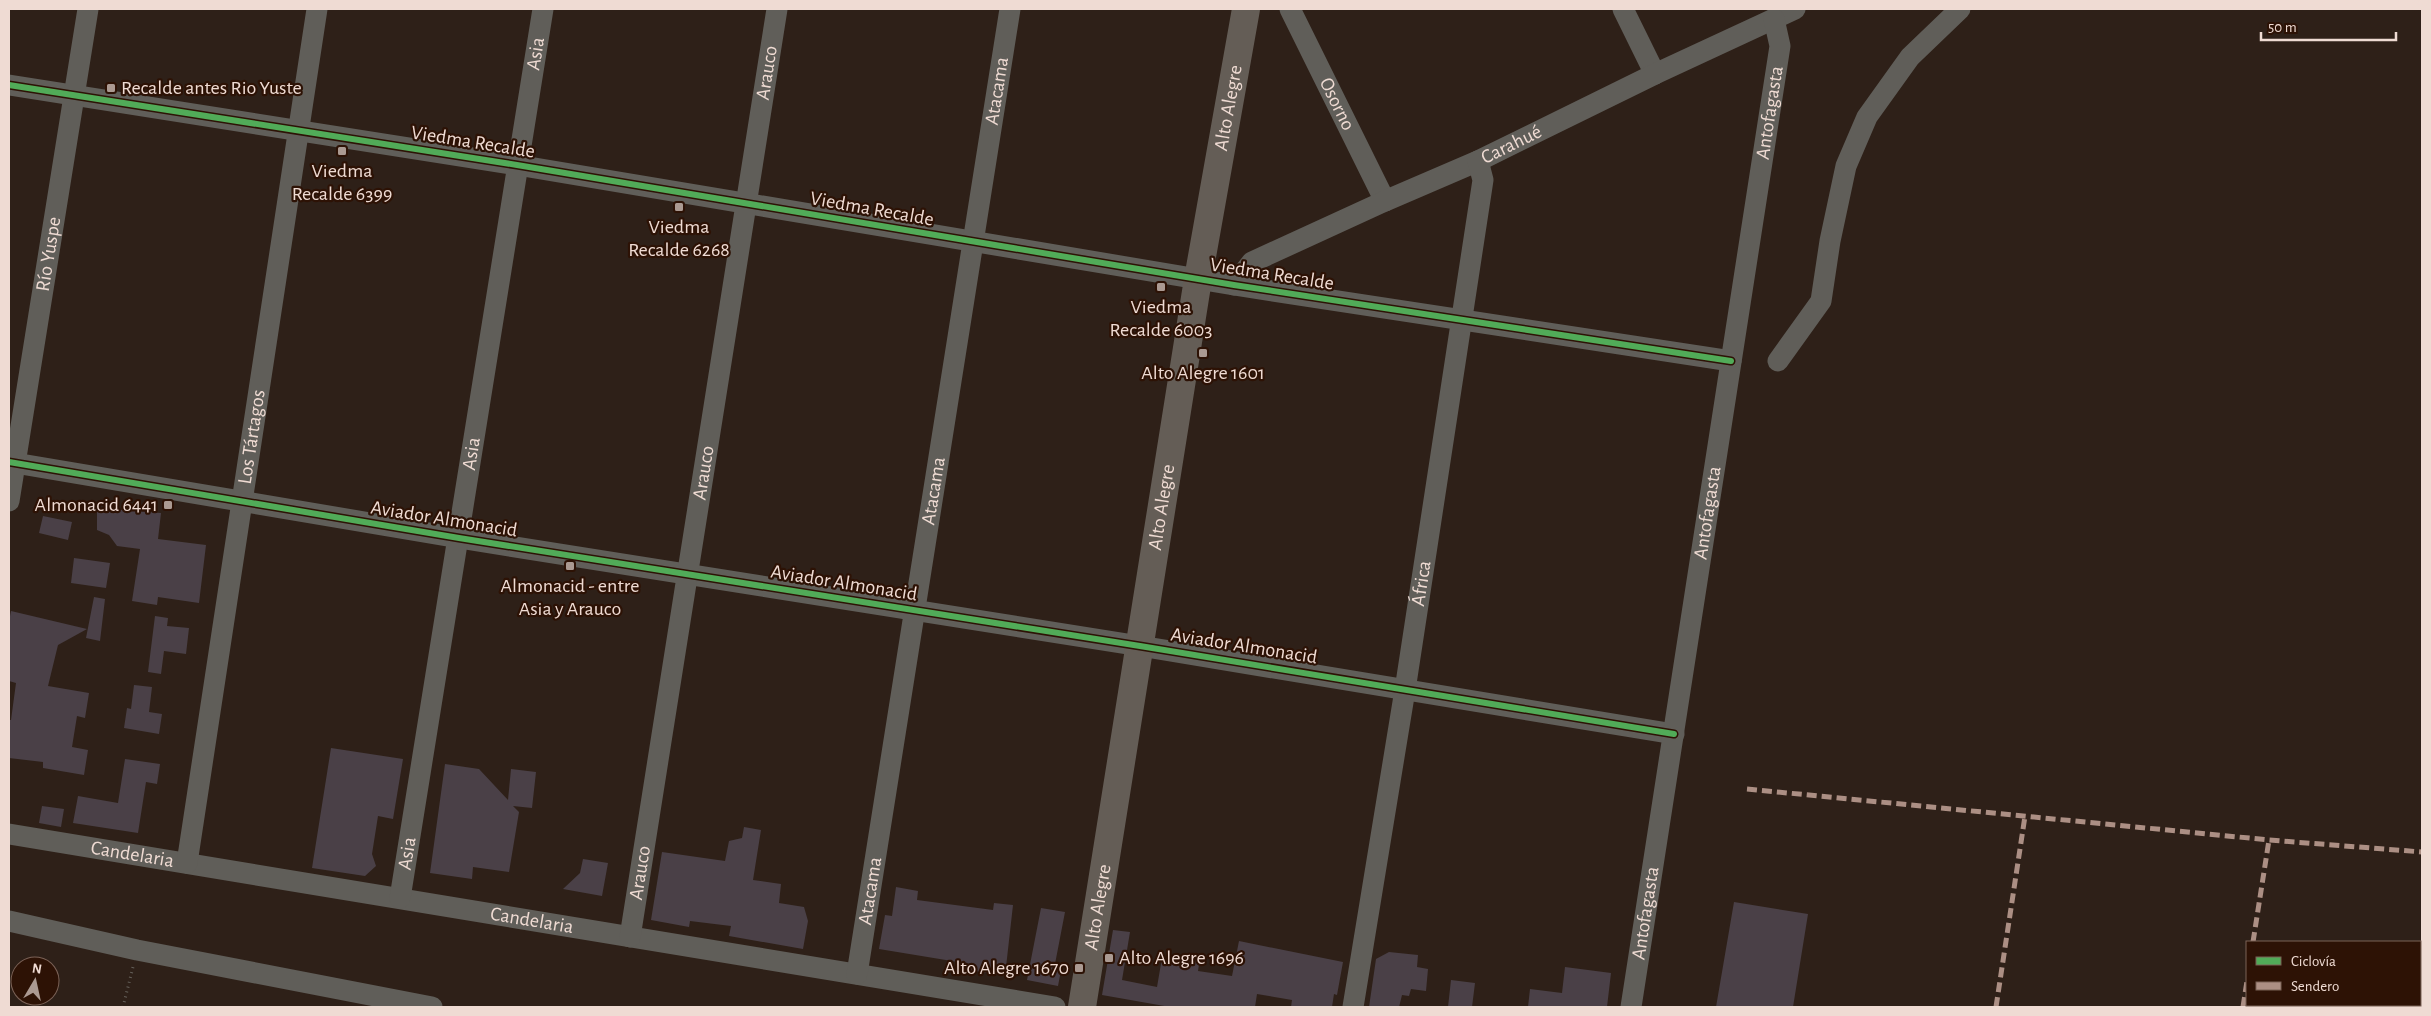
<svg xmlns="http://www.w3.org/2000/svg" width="2431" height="1016" font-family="'Alegreya Sans',sans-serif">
<rect width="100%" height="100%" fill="#2e2018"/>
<path fill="#4a4047" d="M97 508 161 513 158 539 206 545 199 603 158 597 157 605 132 601 140 549 117 546 109 535 97 530Z
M43 516 72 522 68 540 39 533Z
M74 558 110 563 106 588 71 583Z
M94 597 105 599 100 641 86 638Z
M11 611 87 629 58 645 48 686 89 693 85 718 77 716 72 747 88 750 84 775 43 768V762L9 758V720H11L16 683 9 681V621Z
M155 616 168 618 167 626 189 628 186 654 164 651 161 674 148 672Z
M134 685 152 687 149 712 162 714 159 734 124 728 127 708 131 709Z
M331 748 403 759 393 819 378 816 372 854 376 866 365 876 312 868Z
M125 759 160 764 157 784 146 782 138 833 73 823 78 796 118 803Z
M445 764 479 769 508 800 511 769 536 772 532 808 513 806 519 812 509 872 473 867 472 879 430 873Z
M42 806 64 809 61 827 39 823Z
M744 827 761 830 753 880 781 884 779 903 804 907 808 921 803 949 729 936 731 926 690 921 689 927 651 920 662 852 725 861 729 841 742 838Z
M583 859 608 863 602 896 563 889 580 873Z
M896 887 918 891 917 900 993 910 994 903 1013 905 1005 976 963 969 964 963 879 949 885 915 892 916Z
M1734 902 1808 914 1793 1007H1716Z
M1041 908 1065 912 1055 964 1062 965 1058 986 1027 980Z
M1113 930 1130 932 1122 980 1157 987 1162 958 1184 961 1185 955 1200 958 1198 971 1232 976 1239 941 1343 962 1337 995 1334 994 1332 1007H1291L1292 1000 1257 994 1255 1007H1170L1102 995Z
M1389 952 1418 955 1417 967 1428 969 1426 991 1411 989 1409 996 1402 995 1399 1007H1369L1376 959Z
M1565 967 1611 973 1607 1007H1528L1530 989 1562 993Z
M1451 980 1475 983 1472 1007H1448Z"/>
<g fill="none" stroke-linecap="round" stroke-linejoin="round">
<path stroke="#65605a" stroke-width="3" stroke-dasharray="1 4" stroke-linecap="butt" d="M123 1007 133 967"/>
<g stroke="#605e59" stroke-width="21">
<path id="s1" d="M1290 9 1385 201"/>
<path d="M1623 9 1655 74"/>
<path d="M9 85 517 165 1234 285 1731 361"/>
<path id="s2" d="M1234 285 1252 262 1385 201 1478 161 1655 74 1795 9"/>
<path d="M1778 361 1821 301 1830 241 1846 166 1867 117 1910 57 1960 9"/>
<path d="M9 462 459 538 1140 646 1674 734"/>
<path id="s3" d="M9 501 88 9"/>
<path id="s4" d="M9 834 1055 1007"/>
<path id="s5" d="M187 863 317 9"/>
<path id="s6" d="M400 898 543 9"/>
<path d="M9 921 137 950 432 1007"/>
<path id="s7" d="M630 937 777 9"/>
<path id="s8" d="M857 974 1010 9"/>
<path id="s9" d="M1353 1007 1405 690 1483 180 1478 161"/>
<path id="s10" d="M1631 1007 1780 46 1774 19"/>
</g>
<path stroke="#645d56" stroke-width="28" id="s11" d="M1082 1007 1198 279 1246 9"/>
<path stroke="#ac8f84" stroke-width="5" stroke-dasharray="10 5" stroke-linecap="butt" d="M1747 789 2269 840 2422 852
M2253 942 2269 840
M1996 1007 2025 816
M2243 1007 2247 981"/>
<defs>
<path id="cycleway" d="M9 85 517 165 1234 285 1731 361
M9 462 459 538 1140 646 1674 734"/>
</defs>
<use href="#cycleway" stroke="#2d1205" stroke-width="9"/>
<use href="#cycleway" stroke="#51ab58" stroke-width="6"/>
</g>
<g fill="#ab9a92" stroke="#2d1205" stroke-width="2">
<rect x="106" y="83" width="10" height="10" rx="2.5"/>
<rect x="337" y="146" width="10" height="10" rx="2.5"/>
<rect x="674" y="202" width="10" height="10" rx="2.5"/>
<rect x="1156" y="282" width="10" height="10" rx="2.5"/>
<rect x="1198" y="348" width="10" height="10" rx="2.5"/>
<rect x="163" y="500" width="10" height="10" rx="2.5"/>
<rect x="565" y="561" width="10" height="10" rx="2.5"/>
<rect x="1104" y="953" width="10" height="10" rx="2.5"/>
<rect x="1074" y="963" width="10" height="10" rx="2.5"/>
</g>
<g text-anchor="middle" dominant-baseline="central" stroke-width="4.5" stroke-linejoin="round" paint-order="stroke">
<g font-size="20" fill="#efdbd3" stroke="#2d1205">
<text stroke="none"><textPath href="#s6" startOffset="855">Asia</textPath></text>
<text stroke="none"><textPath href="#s7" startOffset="875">Arauco</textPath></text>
<text stroke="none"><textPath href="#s8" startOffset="894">Atacama</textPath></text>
<text stroke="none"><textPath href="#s1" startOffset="106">Osorno</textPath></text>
<text stroke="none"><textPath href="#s11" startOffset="911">Alto Alegre</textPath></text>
<text stroke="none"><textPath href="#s10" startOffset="905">Antofagasta</textPath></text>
<text transform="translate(473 142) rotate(9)">Viedma Recalde</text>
<text stroke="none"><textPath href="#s2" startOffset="314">Carahué</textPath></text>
<text transform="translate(872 209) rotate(10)">Viedma Recalde</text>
<text stroke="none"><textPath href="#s3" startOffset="250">Río Yuspe</textPath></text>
<text transform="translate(1272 274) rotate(9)">Viedma Recalde</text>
<text stroke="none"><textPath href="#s5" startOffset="431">Los Tártagos</textPath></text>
<text stroke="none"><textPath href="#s6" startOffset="450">Asia</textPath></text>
<text stroke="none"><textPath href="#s7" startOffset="470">Arauco</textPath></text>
<text stroke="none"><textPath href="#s8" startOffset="489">Atacama</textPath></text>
<text stroke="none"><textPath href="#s11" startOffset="506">Alto Alegre</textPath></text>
<text stroke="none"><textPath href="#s10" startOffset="500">Antofagasta</textPath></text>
<text transform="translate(444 519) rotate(9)">Aviador Almonacid</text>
<text transform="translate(844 583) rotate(9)">Aviador Almonacid</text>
<text stroke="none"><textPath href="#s9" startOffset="429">África</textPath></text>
<text transform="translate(1244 646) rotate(9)">Aviador Almonacid</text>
<text stroke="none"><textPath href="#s4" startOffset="125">Candelaria</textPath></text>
<text stroke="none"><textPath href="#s6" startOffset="45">Asia</textPath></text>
<text stroke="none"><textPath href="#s7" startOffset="65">Arauco</textPath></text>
<text stroke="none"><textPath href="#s8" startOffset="84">Atacama</textPath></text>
<text stroke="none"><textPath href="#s11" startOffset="101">Alto Alegre</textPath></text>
<text stroke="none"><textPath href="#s10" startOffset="95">Antofagasta</textPath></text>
<text stroke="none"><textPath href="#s4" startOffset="530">Candelaria</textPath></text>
</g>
<g font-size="20" fill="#efdbd3" stroke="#2d1205">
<text x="121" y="88" text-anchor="start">Recalde antes Rio Yuste</text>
<text x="342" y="171">Viedma<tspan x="342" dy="23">Recalde 6399</tspan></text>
<text x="679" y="227">Viedma<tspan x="679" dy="23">Recalde 6268</tspan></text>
<text x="1161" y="307">Viedma<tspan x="1161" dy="23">Recalde 6003</tspan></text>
<text x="1203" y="373">Alto Alegre 1601</text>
<text x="158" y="505" text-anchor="end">Almonacid 6441</text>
<text x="570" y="586">Almonacid - entre<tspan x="570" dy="23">Asia y Arauco</tspan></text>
<text x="1119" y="958" text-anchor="start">Alto Alegre 1696</text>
<text x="1069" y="968" text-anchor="end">Alto Alegre 1670</text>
</g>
</g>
<rect width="2431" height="1016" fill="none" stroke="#efdbd3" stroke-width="20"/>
<rect x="2246" y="941" width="175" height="65" fill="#2d1205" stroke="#7b6257"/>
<rect x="2256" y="957" width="25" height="8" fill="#51ab58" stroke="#7b6257"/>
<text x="2291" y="966" font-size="15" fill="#efdbd3">Ciclovía</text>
<rect x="2256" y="982" width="25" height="8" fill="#ac8f84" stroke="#7b6257"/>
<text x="2291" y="991" font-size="15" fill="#efdbd3">Sendero</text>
<g transform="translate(35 981) rotate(9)"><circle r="24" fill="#2d1205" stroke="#7b6257"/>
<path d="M0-4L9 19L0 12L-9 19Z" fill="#ab9a92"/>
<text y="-8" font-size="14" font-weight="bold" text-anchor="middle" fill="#efdbd3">N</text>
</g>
<path d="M2261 32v8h135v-8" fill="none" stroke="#efdbd3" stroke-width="2.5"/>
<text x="2268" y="32" font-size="15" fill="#efdbd3" stroke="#2d1205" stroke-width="4" paint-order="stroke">50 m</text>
</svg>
